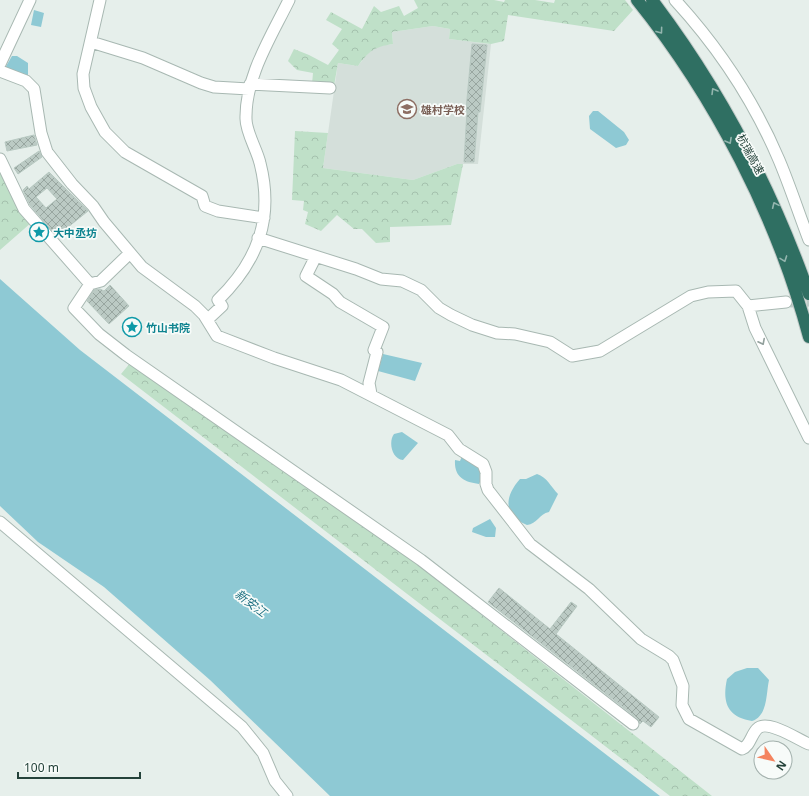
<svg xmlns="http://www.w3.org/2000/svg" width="809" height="796" font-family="'Noto Sans','Noto Sans SC',sans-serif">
<defs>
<pattern id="forest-crowns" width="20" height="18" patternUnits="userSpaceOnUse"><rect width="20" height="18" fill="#bfe0c8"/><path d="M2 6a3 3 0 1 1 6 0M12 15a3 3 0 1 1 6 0" fill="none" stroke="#a4c1ad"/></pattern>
<pattern id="building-cross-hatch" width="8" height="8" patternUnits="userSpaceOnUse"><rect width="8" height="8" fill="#bbcac4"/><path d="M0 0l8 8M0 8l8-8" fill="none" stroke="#98a6a0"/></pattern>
</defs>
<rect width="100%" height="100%" fill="#e6efeb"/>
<path fill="#d4dfda" d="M433 26 450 29 449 39 491 44 478 164H457L413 180 323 168 338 63 358 66 368 53 378 46 393 44 392 32Z"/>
<path fill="url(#forest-crowns)" d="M414 0H494L504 2 505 0H535L554 3 555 0H625L633 10 614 31 508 15 504 41 491 44 449 39 450 29 433 26 392 32 393 44C374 47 369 51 358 66L338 63 334 86 312 84 313 73 297 70 288 61 294 49 309 55 328 65 339 50 332 44 342 29 326 20 331 12 362 29 374 6 381 12 399 6 404 16 418 8Z
M295 131 328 133 323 168 413 180 457 164H463L451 225 390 227V242L376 243 362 229H354L337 215 321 231 305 224 308 212 303 210 304 201 292 200Z
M0 169 32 222 0 250Z
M131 362 380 535 712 796H670L121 374Z"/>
<path fill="#8ec9d4" d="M34 10 44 13 41 27 31 25Z
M12 56H17L28 63V80L5 68Z
M593 111H598L624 132 629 140 626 145 616 148 590 129 589 116Z
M0 279 80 350 660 796H330L210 680 104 587 38 542 0 506Z
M383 354 422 363 415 381 378 371Z
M402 432 418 443 403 460C392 459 388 442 394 434Z
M462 456 480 466 483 476 479 484C464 482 454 477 455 460L460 461Z
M537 474C547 477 551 487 558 494L549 512C539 514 537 524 527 525 502 515 505 496 520 479H526Z
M490 519 496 528 495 537H486L472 532 473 528Z
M747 668H758L769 680C766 693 768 716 752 721 727 717 722 702 727 679L735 672Z"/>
<path fill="url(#building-cross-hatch)" stroke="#b8c9c2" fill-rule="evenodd" d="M472 44 487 45 480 112H478L474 162H464L467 111 466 110Z
M34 135 37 145 7 151 5 142Z
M39 151 42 157 18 174 14 168Z
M49 172 88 211 57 236 30 205 23 190 27 186 29 189ZM47 188 57 199 46 208 36 197Z
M110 285 129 306 109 324 87 301 94 290 100 289 104 291Z
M499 588 550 629 571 602 577 606 556 634 659 717 651 727 643 721 640 724 637 718 488 602Z"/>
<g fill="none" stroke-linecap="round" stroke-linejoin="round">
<path stroke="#bfccc8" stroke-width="11" stroke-dasharray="11 5.5" stroke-linecap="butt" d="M790 302 809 301"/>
<defs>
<path id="minor" d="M100 0 83 74 84 88 91 107 105 132 125 152 202 196 205 206 218 211 264 218
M675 0C719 48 754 101 779 160 790 186 799 214 809 240
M91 42 143 58 201 83 214 87 249 89
M0 64 30 0
M0 71 26 81 34 89 41 133 47 152 72 184 93 206 104 222 142 267 195 306 204 315 217 336 274 358 341 380 448 435 459 449 483 464 486 472V484L488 490 530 544 589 589 641 639 669 656 673 660 683 686 682 705 689 719 742 749C750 746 751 735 757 729 767 718 798 740 809 744
M250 84 330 88
M0 159 24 209 90 284
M258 238 356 269 381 279 402 281 421 290 439 308 451 315 472 325 497 333 515 334 550 342 572 356 600 351 691 296 708 292 736 291 748 306 755 328 809 438
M130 253 101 281 90 284 74 308 99 334 126 355 421 560 633 724
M315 258 306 276 333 294 340 302 383 327 374 350 377 352 369 383 371 394
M748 306 786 302
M207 320 222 306 218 300C258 261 274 218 260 163 257 150 246 132 246 119 245 77 271 37 289 0
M0 522 242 727 263 753 275 781 287 796"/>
<path id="highway" d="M637 0C715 97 777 217 809 337
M652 0C721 91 771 186 809 294"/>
</defs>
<use href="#minor" stroke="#a8b8b2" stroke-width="13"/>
<use href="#highway" stroke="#c2cac8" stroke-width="14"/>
<use href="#minor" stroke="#fff" stroke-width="11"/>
<use href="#highway" stroke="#2f6f62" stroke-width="12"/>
</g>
<defs><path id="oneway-chevron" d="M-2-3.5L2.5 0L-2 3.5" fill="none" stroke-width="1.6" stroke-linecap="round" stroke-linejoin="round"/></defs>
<g stroke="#93b5ae">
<use href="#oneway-chevron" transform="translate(660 31) rotate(54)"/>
<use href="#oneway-chevron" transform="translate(714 91) rotate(-121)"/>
<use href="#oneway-chevron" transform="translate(729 141) rotate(61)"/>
<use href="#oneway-chevron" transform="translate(775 205) rotate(-114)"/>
<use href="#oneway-chevron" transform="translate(784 259) rotate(70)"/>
</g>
<use stroke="#92a09c" href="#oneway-chevron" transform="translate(762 342) rotate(63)"/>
<defs>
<symbol id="school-ring" viewBox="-11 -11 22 22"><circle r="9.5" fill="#f7fbf9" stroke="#8d6e63" stroke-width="1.5"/><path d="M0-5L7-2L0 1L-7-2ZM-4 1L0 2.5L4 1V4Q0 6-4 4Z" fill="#8d6e63"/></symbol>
<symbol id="sight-ring" viewBox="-11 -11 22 22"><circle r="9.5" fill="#f7fbf9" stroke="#0f9aa8" stroke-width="1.5"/><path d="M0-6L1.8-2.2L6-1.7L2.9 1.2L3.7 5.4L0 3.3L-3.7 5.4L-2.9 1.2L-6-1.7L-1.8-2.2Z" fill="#0f9aa8"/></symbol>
</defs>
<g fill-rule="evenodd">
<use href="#school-ring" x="396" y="98" width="22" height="22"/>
<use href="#sight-ring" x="28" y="221" width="22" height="22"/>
<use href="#sight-ring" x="121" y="316" width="22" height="22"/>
</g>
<g text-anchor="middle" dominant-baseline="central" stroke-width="3.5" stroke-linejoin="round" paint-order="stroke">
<g font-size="11" font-weight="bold" fill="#785e54" stroke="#f7fbf9" text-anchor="start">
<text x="421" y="109">雄村学校</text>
</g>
<g font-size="11" fill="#24423a" stroke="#f7fbf9">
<text transform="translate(751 154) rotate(62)">杭瑞高速</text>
</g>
<g font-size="11" font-weight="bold" fill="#0d838f" stroke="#f7fbf9" text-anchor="start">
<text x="53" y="232">大中丞坊</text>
<text x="146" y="327">竹山书院</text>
</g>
<g font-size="12" font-style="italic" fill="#1c6f80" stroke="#f7fbf9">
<text transform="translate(251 603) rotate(37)">新安江</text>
</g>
</g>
<g transform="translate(773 760) rotate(124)"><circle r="19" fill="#f7fbf9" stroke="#a3b1ad"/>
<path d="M0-3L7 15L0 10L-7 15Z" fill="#f4845f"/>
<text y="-6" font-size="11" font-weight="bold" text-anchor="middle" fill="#24423a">N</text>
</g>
<path d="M18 772v6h122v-6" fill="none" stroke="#24423a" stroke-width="2"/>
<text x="24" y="772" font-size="12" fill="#24423a" stroke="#f7fbf9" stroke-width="3" paint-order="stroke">100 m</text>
</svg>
